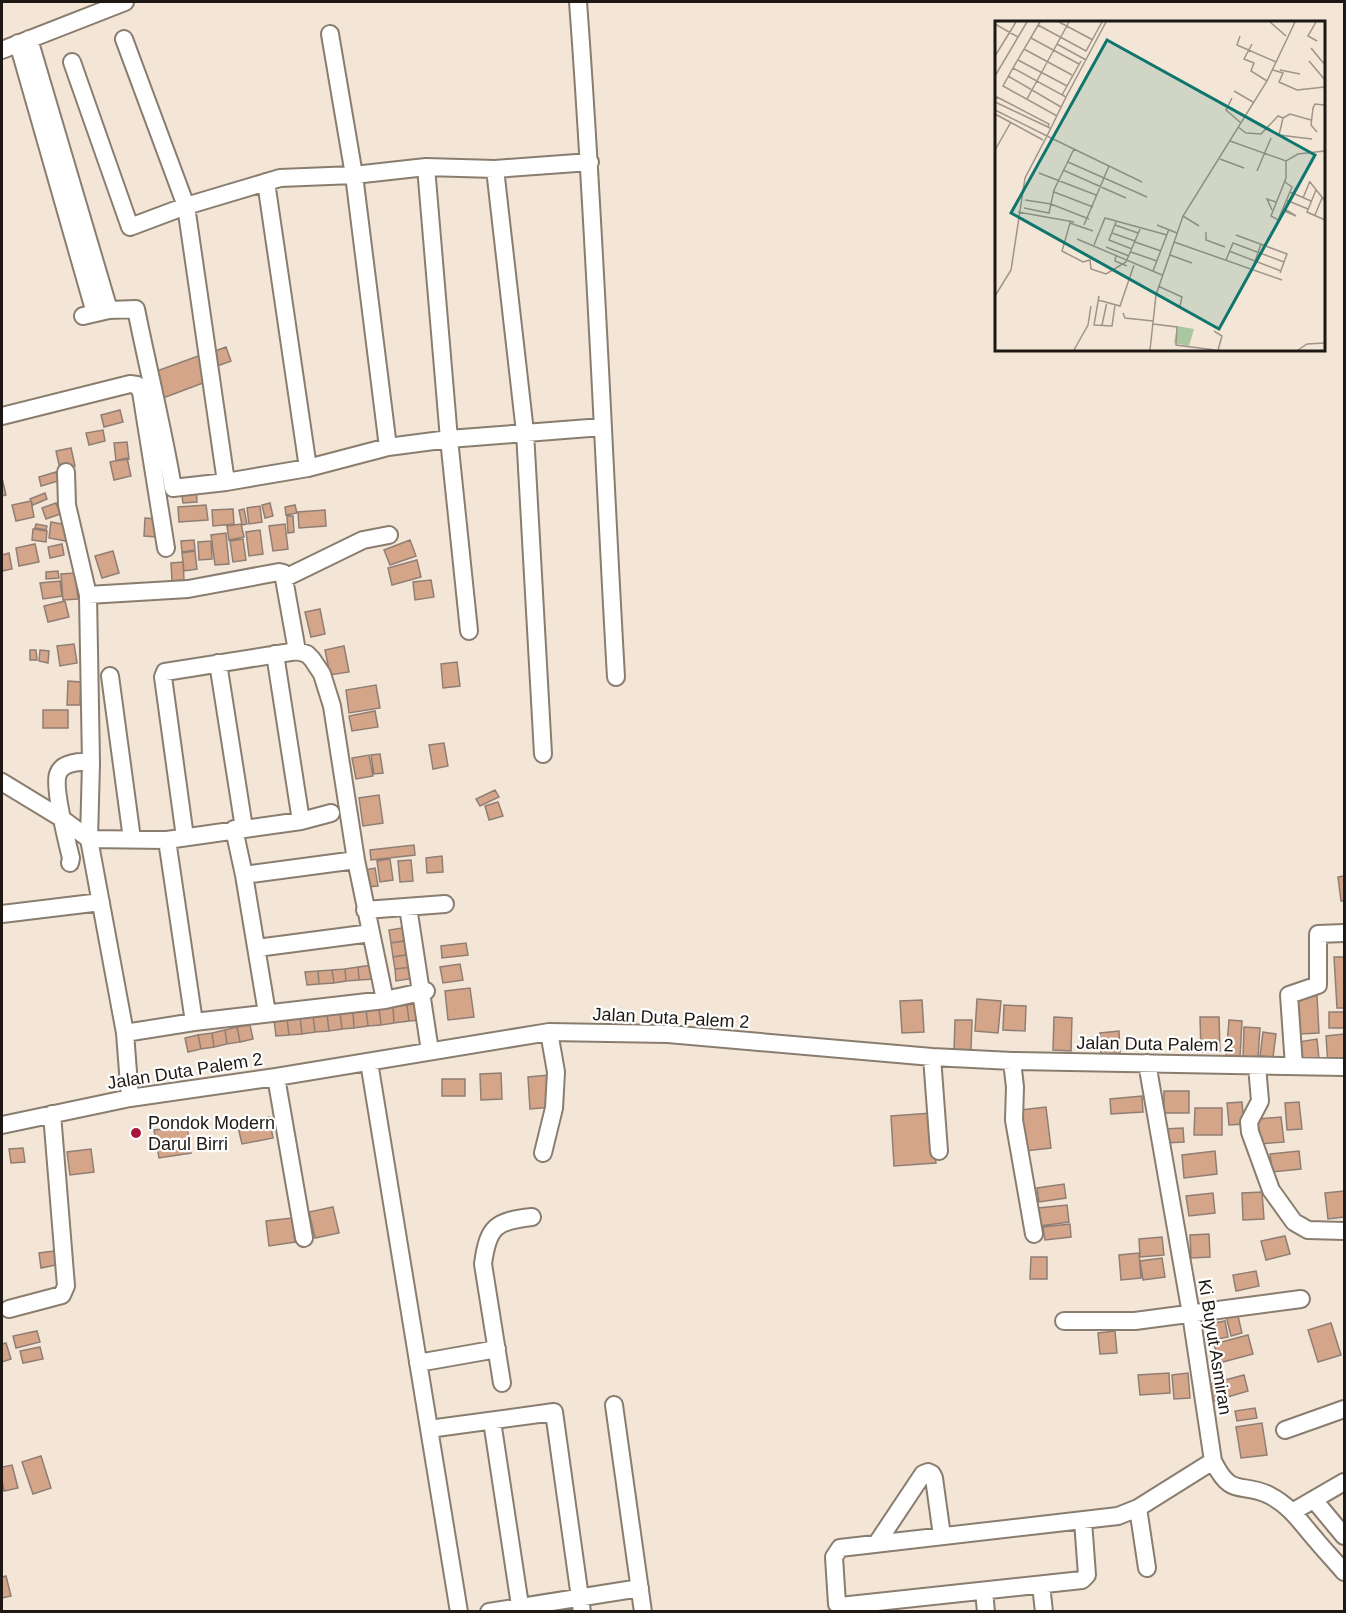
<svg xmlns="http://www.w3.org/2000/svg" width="1346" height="1613" font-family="Arial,sans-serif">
<rect width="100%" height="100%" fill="#f4e6d6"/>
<path fill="#d4a589" stroke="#907e75" stroke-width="1.5" d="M226 347 231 361 209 369 204 355Z
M201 355 211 380 155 401 146 375Z
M120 410 123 422 104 427 101 415Z
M103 430 105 441 89 445 86 433Z
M127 442 129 459 116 461 114 443Z
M71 448 75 466 60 469 56 451Z
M127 458 131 476 114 480 110 462Z
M56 472 58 481 41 486 39 477Z
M2 478 6 495 2 496Z
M196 487 197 502 183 503 181 488Z
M45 493 47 499 33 505 30 499Z
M31 501 34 517 16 521 12 505Z
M56 503 60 514 46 519 42 508Z
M270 503 273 516 265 518 262 505Z
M206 505 208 520 179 522 178 507Z
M295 505 297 513 286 515 285 507Z
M260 506 262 522 249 524 247 508Z
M233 509 234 524 213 526 212 510Z
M244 509 247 524 242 525 239 510Z
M325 510 326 526 299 528 298 512Z
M287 516H293L294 532 288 533Z
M145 518 157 519 156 537 144 536Z
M51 522 68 525 66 541 49 538Z
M36 524 47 526 46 530 35 528Z
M241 524 244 537 229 540 227 526Z
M285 524 288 549 273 551 269 526Z
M33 529 47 531 46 542 32 540Z
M260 530 263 554 249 556 246 532Z
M226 533 229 564 215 565 211 535Z
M243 539 246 560 233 562 230 541Z
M194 540 195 550 182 552 181 541Z
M410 540 416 556 390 565 384 550Z
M211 541 212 559 199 560 198 542Z
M35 544 39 562 19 566 16 548Z
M62 544 64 555 50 558 48 547Z
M113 551 119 573 102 578 95 556Z
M195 551 197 569 184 571 182 553Z
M9 553 12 569 2 571V555Z
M417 560 421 577 392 585 388 568Z
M183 562 184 580 172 581 171 563Z
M58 571 59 578 46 579V572Z
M75 573 78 599 63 600 61 574Z
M431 580 434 597 415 600 413 582Z
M60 581 62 596 43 599 40 583Z
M65 601 69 617 48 622 44 606Z
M320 609 325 634 311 637 305 612Z
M74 644 77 663 60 666 57 646Z
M344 646 349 672 330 675 325 650Z
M30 650H36L37 660H30Z
M40 650 49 651 48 663 39 661Z
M457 662 460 686 443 688 441 664Z
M68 681 81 682 80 705H67Z
M376 685 380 708 349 713 346 690Z
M43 710H68V728H43Z
M375 711 378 727 352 731 349 716Z
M444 743 448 766 433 769 429 745Z
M380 754 383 773 374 774 371 755Z
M369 755 373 776 356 779 352 758Z
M495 790 499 797 480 806 476 799Z
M379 795 383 823 363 826 359 798Z
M498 802 503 816 489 820 485 806Z
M414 845 415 855 371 860 370 850Z
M442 856 443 872 427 873 426 858Z
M390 859 393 880 380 882 377 861Z
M411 860 413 881 400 882 398 861Z
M375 868 378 886 366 887 364 870Z
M1344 876V901H1341L1338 877Z
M408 927 410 940 391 943 389 930Z
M410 940 411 954 393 957 391 943Z
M466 943 468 955 442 958 441 946Z
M411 954 413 967 395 969 393 957Z
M1334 957H1344V1008H1337Z
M460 964 463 980 443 983 440 967Z
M373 965 374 979 359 980 358 967Z
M358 967 359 980 346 981 345 969Z
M413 967 415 978 396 981 395 969Z
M345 969 346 981 334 983 332 970Z
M332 970 334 983 319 984 318 971Z
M318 971 319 984 307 985 305 972Z
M470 988 474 1017 448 1020 445 991Z
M1317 995 1319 1033 1299 1034 1298 996Z
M977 999 1001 1001 998 1033 975 1031Z
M922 1000 924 1032 902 1033 900 1001Z
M420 1003 422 1020 409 1021 407 1005Z
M407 1005 409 1021 394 1023 393 1007Z
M1004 1005 1026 1006 1025 1031 1003 1030Z
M393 1007 394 1023 381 1025 379 1008Z
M379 1008 381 1025 368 1026 366 1010Z
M366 1010 368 1026 354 1028 353 1011Z
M353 1011 354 1028 342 1029 340 1013Z
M1329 1012H1344V1028H1329Z
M340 1013 342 1029 329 1031 327 1014Z
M327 1014 329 1031 315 1032 313 1016Z
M313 1016 315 1032 302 1034 300 1017Z
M300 1017 302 1034 289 1035 287 1019Z
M1054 1017 1072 1018 1071 1051 1053 1050Z
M1200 1017H1219L1220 1051 1201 1052Z
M287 1019 289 1035 276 1036 274 1020Z
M955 1020H972L971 1050H954Z
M1229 1020 1242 1021 1240 1058 1226 1057Z
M250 1025 253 1039 240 1042 237 1027Z
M237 1027 240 1042 227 1044 225 1030Z
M1244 1027 1260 1028 1258 1058 1243 1057Z
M225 1030 227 1044 214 1047 212 1033Z
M1119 1031 1120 1053 1101 1054 1100 1033Z
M1263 1032 1276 1034 1273 1057 1260 1056Z
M212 1033 214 1047 201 1049 198 1035Z
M1344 1034V1064L1328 1065 1326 1036Z
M198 1035 201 1049 188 1052 185 1038Z
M1317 1039 1319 1059 1301 1062 1298 1042Z
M501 1073 502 1099 481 1100 480 1074Z
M549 1075 552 1107 530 1109 528 1077Z
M442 1079H465V1096H442Z
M1164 1091H1189V1113H1164Z
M1142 1096 1143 1112 1111 1114 1110 1099Z
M1242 1102 1244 1124 1229 1125 1227 1103Z
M1299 1102 1302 1129 1287 1130 1285 1103Z
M1046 1107 1051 1148 1025 1151 1021 1110Z
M1195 1108H1222V1135H1194Z
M932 1113 936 1163 894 1166 891 1116Z
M269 1117 273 1138 242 1144 237 1123Z
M1281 1117 1284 1142 1259 1144 1257 1119Z
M187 1126 191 1153 159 1158 154 1130Z
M1183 1128 1184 1142 1165 1143 1164 1129Z
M23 1148 25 1162 11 1163 9 1149Z
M91 1149 94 1172 70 1175 67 1152Z
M1215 1151 1217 1174 1184 1178 1182 1155Z
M1299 1151 1301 1169 1272 1172 1270 1154Z
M1064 1184 1066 1198 1039 1202 1037 1188Z
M1344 1191V1217L1328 1219 1325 1193Z
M1262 1192 1264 1219 1243 1220 1242 1193Z
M1213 1193 1215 1213 1189 1216 1186 1196Z
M1067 1205 1069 1222 1040 1226 1038 1208Z
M333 1207 339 1233 315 1238 309 1212Z
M292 1218 295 1242 269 1246 266 1221Z
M1070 1224 1071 1237 1045 1240 1043 1227Z
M1209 1234 1210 1257 1191 1258 1190 1235Z
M1285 1236 1290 1254 1266 1260 1261 1241Z
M1162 1237 1164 1255 1140 1257 1139 1239Z
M54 1251 56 1265 41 1268 39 1253Z
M1139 1253 1141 1278 1121 1280 1119 1255Z
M1031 1257H1047V1279H1030Z
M1162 1258 1165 1277 1143 1280 1140 1261Z
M1256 1271 1259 1286 1236 1291 1233 1275Z
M1237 1312 1242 1333 1231 1336 1226 1316Z
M1225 1321 1228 1337 1212 1340 1209 1324Z
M1331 1323 1341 1355 1318 1362 1308 1330Z
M37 1331 40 1342 16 1348 13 1336Z
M1115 1331 1117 1353 1100 1354 1098 1333Z
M1248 1335 1253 1354 1219 1363 1214 1344Z
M6 1343 11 1359 2 1362V1344Z
M40 1347 43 1359 23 1363 20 1351Z
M1169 1373 1170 1393 1140 1395 1138 1375Z
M1188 1373 1190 1398 1174 1399 1172 1375Z
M1244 1375 1248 1391 1214 1401 1210 1384Z
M1255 1408 1257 1418 1237 1421 1235 1411Z
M1262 1423 1267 1455 1241 1458 1236 1427Z
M41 1456 51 1488 33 1494 22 1462Z
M12 1465 18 1488 4 1491 2 1481V1467Z
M6 1576 11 1596 2 1598V1577Z"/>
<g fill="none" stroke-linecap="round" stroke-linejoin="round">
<defs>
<path id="minor" d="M578 2C595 226 603 452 616 677
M330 34 354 175 388 447
M29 39 109 310
M124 39 186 206 226 482
M18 43 95 313
M2 50 125 2
M72 62 130 227 186 206 280 178 354 175 426 167 495 169 590 162
M426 167 449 439 469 631
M495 169 525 432 543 754
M266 182 308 468
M83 316 109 310 136 309C148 369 163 428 173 488L226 482 308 468 388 447 449 439 602 427
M2 416 130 384 137 385 141 392 166 548
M66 472 67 505 88 595 91 763 89 839 125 1033 130 1098
M285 578 363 540 389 535
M88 595 188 589 279 572 283 573 297 651 307 654 312 659 322 674 332 706 356 860 385 1000
M275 654 301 821
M218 663 244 828
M110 676 132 839
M2 782 61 818 89 839 167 840 301 821 331 813
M234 829 244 875 267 1013
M185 837 163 677 165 672 297 651
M167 840 194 1022
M70 863 71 858C67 842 53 787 58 774 62 762 81 761 91 763
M244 875 356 860
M408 907 430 1051
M365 910 445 904
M2 914 101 902
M257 948 371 933
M125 1033 194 1022 385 1000 426 991
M932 1057 939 1151
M1012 1061 1015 1087 1014 1120 1034 1234
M369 1062 459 1612
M1147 1063 1191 1314 1213 1461C1232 1499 1240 1481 1269 1495 1292 1507 1300 1522 1316 1540 1325 1551 1335 1561 1344 1572
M1257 1066 1260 1101 1249 1122 1250 1132 1271 1190 1294 1222 1308 1230 1344 1231
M1294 1066 1289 995 1318 985V934L1344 933
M276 1077 304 1238
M2 1125 130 1098 276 1077 549 1032 668 1034 932 1057 1012 1061 1344 1067
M543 1153 554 1108 556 1072 549 1032
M9 1309 62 1295 66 1286 52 1114
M1064 1321H1135L1301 1299
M418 1363 497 1349
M502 1383 483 1264C488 1226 496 1221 532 1217
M614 1405 643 1612
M492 1421 521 1612
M429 1429 554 1412 582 1612
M1285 1430 1344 1409
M1315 1501 1344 1536
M1138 1508 1147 1568
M1294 1511 1344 1482
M1083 1521 1087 1575 1082 1580 840 1606 837 1604 834 1557 840 1548 1118 1516 1138 1508 1213 1461
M877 1543 923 1474 928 1472 932 1474 934 1478 942 1536
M1041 1585 1044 1612
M984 1591 986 1612
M489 1612 640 1588"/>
</defs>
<use href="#minor" stroke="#897d6f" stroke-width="20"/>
<use href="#minor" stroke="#fff" stroke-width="16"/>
</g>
<circle fill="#aa133c" stroke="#fff" stroke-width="2" cx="136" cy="1133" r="6"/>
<g text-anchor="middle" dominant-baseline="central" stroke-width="4.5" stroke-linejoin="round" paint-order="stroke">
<g font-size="18" fill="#1d1813" stroke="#fff">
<text transform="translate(671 1018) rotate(3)">Jalan Duta Palem 2</text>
<text transform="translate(1155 1044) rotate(1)">Jalan Duta Palem 2</text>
<text transform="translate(185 1071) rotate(-9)">Jalan Duta Palem 2</text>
<text transform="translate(1215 1347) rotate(81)">Ki Buyut Asmiran</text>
</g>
<g font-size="18" fill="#1d1813" stroke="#fff" text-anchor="start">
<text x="148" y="1123">Pondok Modern<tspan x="148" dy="21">Darul Birri</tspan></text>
</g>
</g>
<g transform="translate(995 21)">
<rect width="330" height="330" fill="#f4e6d6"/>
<path d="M182 305 199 308 194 325 179 322Z" fill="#abc7a2"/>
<path fill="none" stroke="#9e9488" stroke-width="1.5" d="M64 1 98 19M275 1 291 15M321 1 313 15 322 20M0 3 23 16M43 4 91 30 107 1M245 15 242 24 281 41M36 17 84 43M62 23 91 39M257 23 249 38 259 42 256 50 272 60M316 27 330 44M29 28 77 54M0 35 21 1M23 39 72 65M314 40 330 59M18 47 45 1M278 49 288 52 284 61 302 69 330 66M285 49 305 53M0 55 32 1M13 55 66 86M239 70 258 81M67 74 86 40M71 76 111 1M237 77 231 89 246 102M32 78 74 1M0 79 2 76 54 103 53 106M0 81 55 107M0 89 52 115 71 76 18 47 8 65 62 95M0 93 48 119M288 97 295 93 316 99M243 106 251 112 266 113 283 95 288 97 284 114 317 118M322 111 316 104 318 87 320 83 330 84M235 120 291 140 303 133 330 130M0 129 16 101M225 138 249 147M73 141 152 176M68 149 131 177M262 150 276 117M44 152 101 174M290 161 297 166 283 199 276 195 291 157V140M315 161 330 180M321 169 312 191 330 199M59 171 98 186M295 171 316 180M308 177 315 160M30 179 56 183 94 198M291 179 313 188M29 187 54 192 59 169 79 128M277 189 272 178 281 181M287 189 301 195 288 187M23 191 79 201M320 194 327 177M188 195 204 205M121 201 114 219 137 228M89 204 114 145M120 204 143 212M162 204 182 212M98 210 75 202 67 230 88 241 95 239 96 248 111 253 131 241 145 208M211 211V219L230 226M117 212 140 220M241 214 292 233 285 252M82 218 167 254M140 221 166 230M179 221 287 259M99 224 110 197 172 214M111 226 134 235M234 230 286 250M136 231 162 240M175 234 197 242M121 235 120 240 132 245M231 239 238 222 289 241M257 249 266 223M158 250 174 208M163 265 187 276 185 285M0 275 16 249 30 157 52 115 147 161M104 275 99 304 117 305 120 284M103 279 125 285 139 244M128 292 130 297 158 300M158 303 182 306 181 324 220 329M107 304 112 281M219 310 227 315 223 329M79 329 93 304 96 285M155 329 161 274 188 195 272 60 300 1M303 329 312 323 330 322"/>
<path fill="#0f766e" fill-opacity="0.15" stroke="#0f766e" stroke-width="3" d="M112 19 320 134 224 308 16 192Z"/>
<rect width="330" height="330" fill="none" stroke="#1d1813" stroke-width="3"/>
</g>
<rect width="1346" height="1613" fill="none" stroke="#1d1813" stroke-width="6"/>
</svg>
